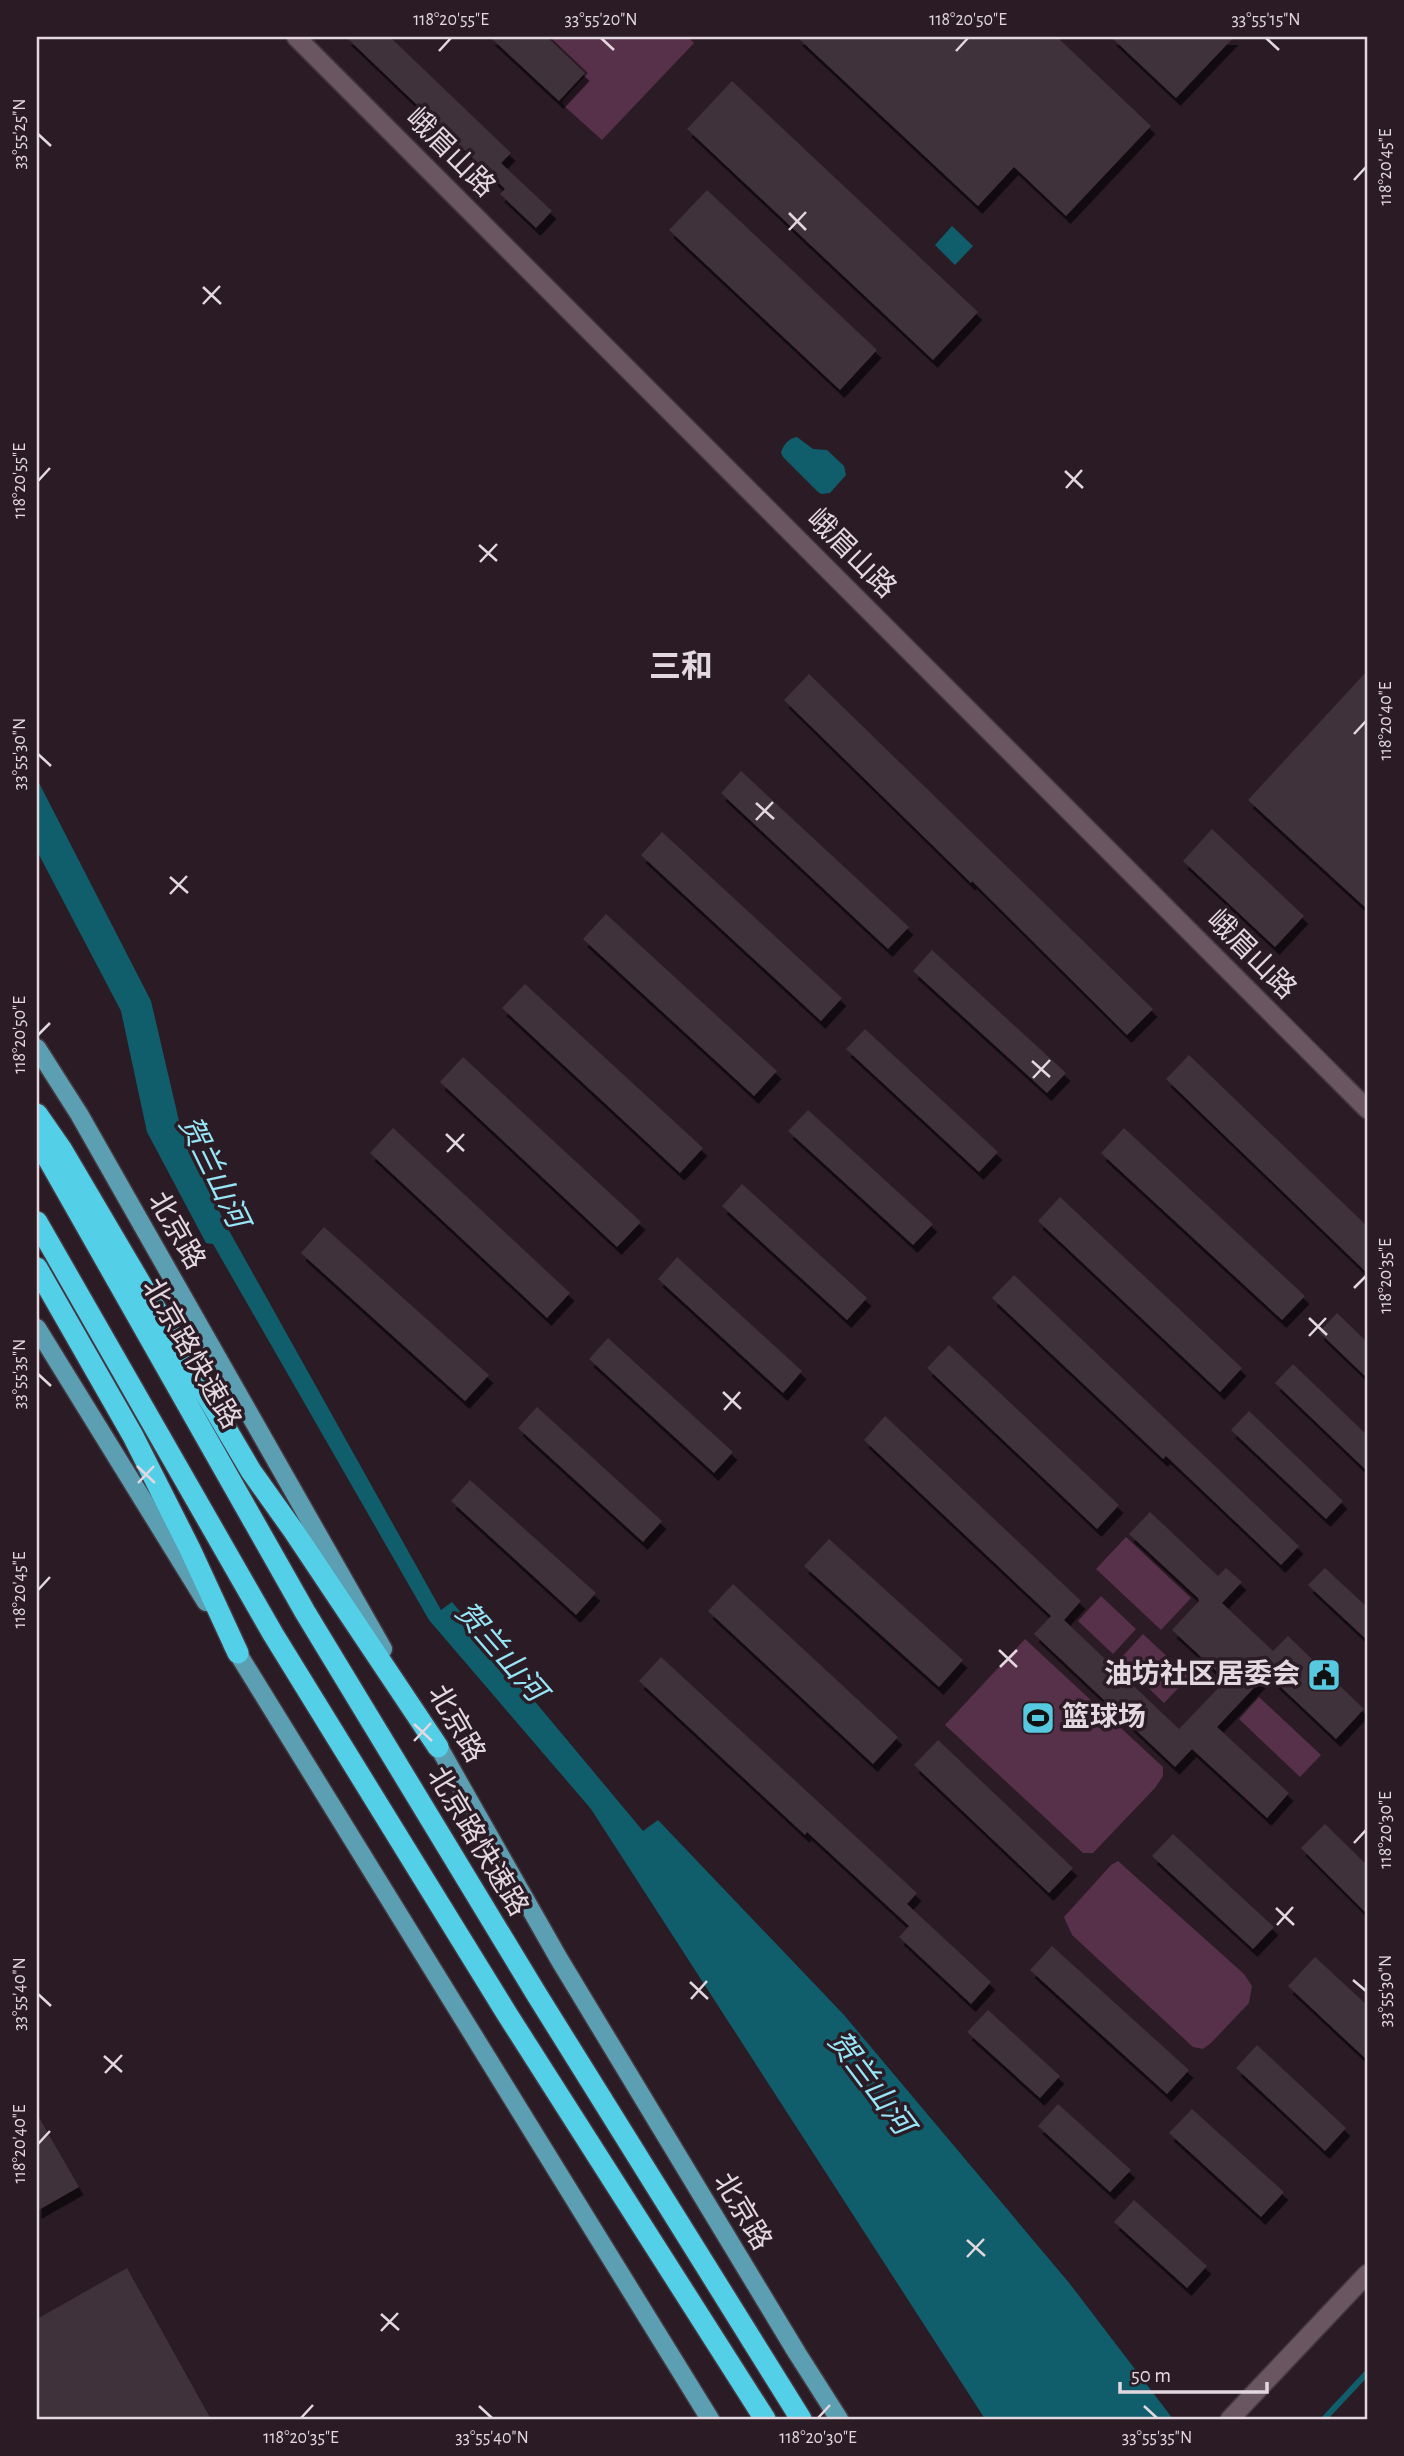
<svg xmlns="http://www.w3.org/2000/svg" width="1404" height="2456" font-family="'Alegreya Sans','Noto Sans SC',sans-serif">
<defs>
<filter id="shadow"><feDropShadow dx="4.5" dy="8" stdDeviation="0" flood-color="#0009"/></filter>
</defs>
<rect width="100%" height="100%" fill="#2b1b25"/>
<path fill="#563149" d="M550 37H688L694 43 602 140 563 105 562 101 588 73Z
M1126 1537 1191 1598 1161 1630 1096 1569Z
M1101 1596 1136 1629 1113 1654 1078 1621Z
M1143 1634 1189 1677 1164 1703 1119 1660Z
M1025 1639 1163 1767V1776L1155 1788 1093 1853H1083L945 1725Z
M1259 1697 1321 1755 1300 1777 1239 1719Z
M1118 1861 1244 1974 1252 1986 1249 2003 1211 2043 1203 2049 1193 2047 1072 1935 1064 1917 1111 1865Z"/>
<path fill="#105e6c" d="M952 226 973 246 955 265 935 245Z
M797 437 813 449 827 450 844 466 846 475 830 493 821 494 817 491 783 457 781 453C783 445 789 438 797 437Z
M37 779 151 1001 179 1121 195 1163 227 1227 441 1610 452 1602 643 1831 658 1820 844 2015 1070 2284 1173 2419H985L591 1809 429 1620 213 1244 206 1243 147 1132 121 1011 37 851Z"/>
<g fill="none" stroke-linecap="round" stroke-linejoin="round">
<path stroke="#105e6c" stroke-width="6" d="M1324 2419 1367 2373"/>
</g>
<path fill="#41303b" filter="url(#shadow)" d="M346 37H390L511 153 501 163 552 211 536 228 500 194 505 189Z
M490 37H547L585 73 559 101Z
M797 37H1057L1151 126 1066 216 1014 167 978 206Z
M1111 37H1234L1176 98Z
M732 81 978 312 933 360 687 129Z
M707 190 877 350 840 390 669 230Z
M1367 671V909L1248 800Z
M809 674 1153 1009 1127 1035 972 881 971 883 784 700Z
M741 771 909 927 888 949 721 793Z
M1212 829 1304 916 1275 947 1183 861Z
M662 832 842 998 821 1021 641 855Z
M606 914 777 1071 754 1096 583 939Z
M932 950 1066 1073 1047 1093 913 971Z
M525 984 703 1148 680 1173 502 1008Z
M865 1029 998 1152 979 1172 846 1049Z
M1189 1055 1367 1226V1273L1166 1079Z
M463 1057 641 1222 617 1247 440 1082Z
M808 1110 933 1224 913 1245 788 1131Z
M393 1128 570 1293 547 1318 370 1153Z
M1124 1128 1305 1296 1282 1320 1101 1153Z
M742 1184 867 1298 847 1320 722 1206Z
M1060 1197 1242 1368 1220 1392 1038 1221Z
M324 1227 489 1375 465 1401 301 1253Z
M677 1257 802 1371 783 1393 658 1279Z
M1014 1275 1299 1546 1281 1565 1166 1456 1163 1459 992 1298Z
M1337 1313 1367 1342V1378L1319 1332Z
M608 1338 733 1452 714 1473 589 1359Z
M949 1345 1119 1505 1097 1529 927 1368Z
M1293 1364 1367 1435V1471L1275 1383Z
M537 1407 662 1521 643 1542 518 1428Z
M1249 1411 1343 1501 1326 1519 1231 1430Z
M885 1416 1081 1601 1064 1620 1179 1729 1226 1680 1172 1630 1199 1601 1198 1598 1129 1534 1150 1512 1218 1576 1226 1568 1242 1582 1222 1603 1273 1651 1288 1636 1364 1709 1336 1739 1267 1674 1217 1727 1289 1793 1267 1818 1192 1749 1175 1767 1034 1634 1051 1616 864 1440Z
M470 1480 596 1593 576 1615 451 1501Z
M829 1539 963 1660 939 1687 804 1566Z
M1325 1568 1367 1607V1640L1308 1585Z
M733 1584 898 1737 873 1764 708 1611Z
M661 1657 917 1893 907 1904 991 1982 971 2004 899 1937 909 1926 807 1832 805 1835 639 1681Z
M938 1740 1073 1868 1049 1893 914 1765Z
M1325 1824 1367 1865V1914L1301 1848Z
M1173 1834 1274 1927 1253 1949 1152 1856Z
M1052 1946 1189 2070 1167 2094 1030 1970Z
M1315 1957 1367 2005V2060L1288 1986Z
M988 2010 1060 2076 1040 2098 967 2032Z
M1257 2045 1346 2128 1325 2151 1236 2068Z
M1058 2104 1131 2170 1110 2192 1038 2126Z
M1192 2109 1284 2192 1261 2217 1169 2133Z
M37 2114 79 2187 37 2211Z
M1134 2200 1207 2266 1187 2288 1114 2222Z
M127 2268 211 2419H37V2319Z"/>
<g fill="none" stroke-linecap="round" stroke-linejoin="round">
<defs>
<path id="secondary" d="M296 37 1367 1109
M1230 2419 1367 2274"/>
<path id="primary" d="M37 1048 79 1114 383 1649
M37 1328 206 1602
M232 1644 710 2419
M433 1737 559 1959 797 2353 839 2419"/>
<path id="highway" d="M37 1114 62 1150 251 1471 293 1530 438 1747
M37 1139 305 1612 537 1995 801 2419
M37 1222 273 1634 507 2014 765 2419
M37 1268 133 1436 190 1549 238 1653"/>
</defs>
<use href="#secondary" stroke="#443840" stroke-width="21"/>
<use href="#primary" stroke="#443840" stroke-width="21"/>
<use href="#highway" stroke="#443840" stroke-width="24"/>
<use href="#secondary" stroke="#695661" stroke-width="18"/>
<use href="#primary" stroke="#5c9fb2" stroke-width="18"/>
<use href="#highway" stroke="#53cfe8" stroke-width="21"/>
</g>
<path fill="none" stroke="#e3d8df" stroke-width="2.5" d="M601 38 614 50M1266 38 1279 50M439 51 451 38M956 51 968 38M38 134 51 146M1354 180 1366 167M789 213 806 230M789 230 806 212M203 287 221 304M203 304 220 286M1065 471 1083 488M38 481 50 468M1066 488 1082 470M479 545 497 561M480 562 497 544M1354 734 1366 721M38 754 51 766M756 803 774 819M756 820 773 802M170 877 188 893M170 894 187 876M38 1035 50 1023M1032 1061 1050 1077M1033 1078 1050 1060M446 1134 464 1151M447 1152 464 1134M1354 1288 1366 1276M1309 1318 1327 1335M1309 1336 1326 1318M38 1374 51 1386M723 1392 741 1409M724 1410 740 1392M137 1466 155 1483M138 1483 154 1466M38 1590 50 1577M999 1650 1017 1667M1000 1667 1017 1650M414 1724 432 1741M414 1741 431 1723M1354 1843 1366 1830M1276 1908 1294 1925M1277 1925 1293 1907M1353 1980 1366 1991M690 1982 708 1999M38 1994 51 2006M691 1999 707 1981M104 2056 122 2072M105 2073 122 2055M38 2144 50 2131M967 2240 985 2256M967 2257 984 2239M381 2314 399 2330M381 2331 398 2313M479 2406 492 2418M1144 2406 1157 2418M301 2418 313 2405M818 2418 830 2405"/>
<defs>
<symbol id="civic-square" viewBox="-11 -11 22 22"><rect x="-9" y="-9" width="18" height="18" rx="4" fill="#56c9e1" stroke="#2b1b25"/><path d="M-.6-6.5H3V-4.5H.6V-3L4-1V1h2V6H-6V1h2V-1L-.6-3ZM-1.2 2.5V6h2.4V2.5Z" fill="#111"/></symbol>
<symbol id="stadium-square" viewBox="-11 -11 22 22"><rect x="-9" y="-9" width="18" height="18" rx="4" fill="#56c9e1" stroke="#2b1b25"/><path d="M0-5a6.5 5 0 1 0 0 10a6.5 5 0 1 0 0-10ZM-3.5-1.8h7v3.6h-7Z" fill="#111"/></symbol>
</defs>
<g fill-rule="evenodd">
<use href="#civic-square" x="1305" y="1656" width="38" height="38"/>
<use href="#stadium-square" x="1019" y="1699" width="38" height="38"/>
</g>
<g text-anchor="middle" dominant-baseline="central" stroke-width="7" stroke-linejoin="round" paint-order="stroke">
<g font-size="28" fill="#e3d8df" stroke="#2b1b25">
<text transform="translate(450 153) rotate(45)">峨眉山路</text>
<text transform="translate(851 554) rotate(45)">峨眉山路</text>
<text transform="translate(1251 955) rotate(45)">峨眉山路</text>
<text transform="translate(176 1231) rotate(60)">北京路</text>
<text transform="translate(191 1354) rotate(60)">北京路快速路</text>
<text transform="translate(456 1724) rotate(60)">北京路</text>
<text transform="translate(477 1842) rotate(59)">北京路快速路</text>
<text transform="translate(742 2212) rotate(59)">北京路</text>
</g>
<g font-size="28" font-weight="bold" fill="#e3d8df" stroke="#2b1b25" text-anchor="end">
<text x="1300" y="1675">油坊社区居委会</text>
<text x="1062" y="1718" text-anchor="start">篮球场</text>
</g>
<g font-size="30" font-style="italic" fill="#96e6f8" stroke="#2b1b25">
<text transform="translate(213 1172) rotate(64)">贺兰山河</text>
<text transform="translate(500 1652) rotate(49)">贺兰山河</text>
<text transform="translate(870 2083) rotate(53)">贺兰山河</text>
</g>
<g font-size="32" font-weight="bold" fill="#e3d8df" stroke="#2b1b25">
<text x="681" y="667">三和</text>
</g>
</g>
<rect width="1404" height="2456" fill="none" stroke="#2b1b25" stroke-width="77"/>
<path d="M1120 2382v10h147v-10" fill="none" stroke="#e3d8df" stroke-width="3.5"/>
<text x="1131" y="2382" font-size="21" fill="#e3d8df" stroke="#2b1b25" stroke-width="5" paint-order="stroke">50 m</text>
<rect x="38" y="38" width="1328" height="2380" fill="none" stroke="#e3d8df" stroke-width="2.5"/>
<g font-size="18" text-anchor="middle" fill="#e3d8df">
<text x="451" y="25">118°20'55"E</text>
<text x="601" y="25">33°55'20"N</text>
<text x="968" y="25">118°20'50"E</text>
<text x="1266" y="25">33°55'15"N</text>
<text transform="translate(19 134) rotate(-90)" y="6">33°55'25"N</text>
<text transform="translate(1385 167) rotate(-90)" y="6">118°20'45"E</text>
<text transform="translate(19 481) rotate(-90)" y="6">118°20'55"E</text>
<text transform="translate(1385 721) rotate(-90)" y="6">118°20'40"E</text>
<text transform="translate(19 754) rotate(-90)" y="6">33°55'30"N</text>
<text transform="translate(19 1035) rotate(-90)" y="6">118°20'50"E</text>
<text transform="translate(1385 1276) rotate(-90)" y="6">118°20'35"E</text>
<text transform="translate(19 1374) rotate(-90)" y="6">33°55'35"N</text>
<text transform="translate(19 1590) rotate(-90)" y="6">118°20'45"E</text>
<text transform="translate(1385 1830) rotate(-90)" y="6">118°20'30"E</text>
<text transform="translate(1385 1991) rotate(-90)" y="6">33°55'30"N</text>
<text transform="translate(19 1994) rotate(-90)" y="6">33°55'40"N</text>
<text transform="translate(19 2144) rotate(-90)" y="6">118°20'40"E</text>
<text x="301" y="2443">118°20'35"E</text>
<text x="492" y="2443">33°55'40"N</text>
<text x="818" y="2443">118°20'30"E</text>
<text x="1157" y="2443">33°55'35"N</text>
</g>
</svg>
